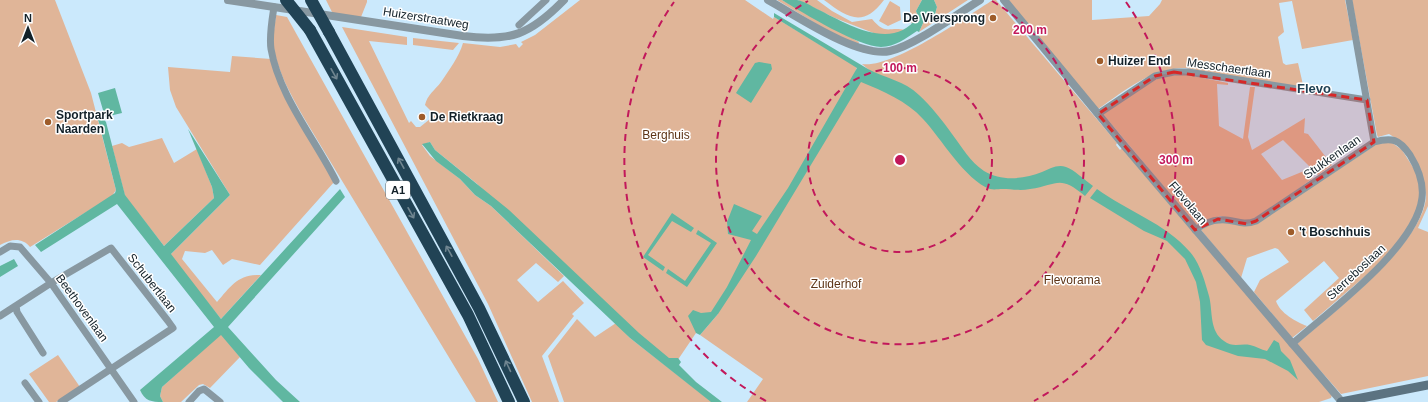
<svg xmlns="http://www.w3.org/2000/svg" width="1428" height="402" font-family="Helvetica,sans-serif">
<rect width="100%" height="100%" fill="#cbe9fc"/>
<path fill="#e0b598" d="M0 0H55L91 93 116 190 112 196 30 247C22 237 11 239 0 245Z
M326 0H367V2L361 17 333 14Z
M580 0H745L773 19 774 17 857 67 855 73 869 70 862 64C892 69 965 17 993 0H996L1117 143 1116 145 1120 150 1122 148 1332 395 1331 398 1319 402H747L763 379 700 335 718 314 717 307 696 333 673 367 476 183 435 150 430 142 422 145 430 156 460 179 475 195 491 206 564 276 558 282 536 263 517 280 538 302 563 281 584 303 572 314 574 316 542 356 559 402H532L488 304 342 27 407 37V45L369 41 409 123 411 121 416 127H420L435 115 425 105C427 95 435 90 441 82 449 70 459 57 463 43L500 47 516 44 519 48 523 44 521 42 535 35Z
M777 0H782L859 42 858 45 838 37Z
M798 0H817L832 11 852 22 872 19C886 36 889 26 905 30L893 35 884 36 876 34 835 18Z
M824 0H884C863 28 848 18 824 0Z
M910 0H922L916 11 918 16 912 25 910 15Z
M934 0H968L919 32 924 21 935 14 937 7Z
M1007 0H1092V20L1149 16 1160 4 1162 0H1345L1353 40 1302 49 1292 1 1279 3 1284 32 1278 37 1283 63 1286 65 1298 63 1304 89 1185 68C1151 68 1126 90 1098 109Z
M1352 0H1428V206L1418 228 1428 232V376L1341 394 1297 344C1332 313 1421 246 1426 198 1427 187 1419 177 1414 167 1407 154 1403 141 1389 134L1378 137 1377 135Z
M890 1 900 7 901 20 888 26 879 21Z
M276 15 287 17 478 359 498 402H476L304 118C291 95 276 69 273 43 273 34 275 24 276 15Z
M413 38 459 43 453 50 413 45Z
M232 56 271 59 335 181 260 265 232 259 223 265 212 250 205 253 185 251 182 259 217 302C231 286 238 274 261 275L221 319 171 257V254L230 195 176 107 170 90 168 67 230 72Z
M1183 74 1228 83V85L1217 84 1219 126 1243 139 1250 87H1255L1248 137 1252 150 1305 118 1304 133 1308 134 1332 165 1318 175 1283 140 1261 154 1282 180 1309 169 1313 178 1282 201 1253 219 1245 221 1220 216 1196 225 1103 114 1152 81 1162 77Z
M162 138 174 163 197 149 212 187 214 198 164 246 125 196 112 146 122 143 129 147Z
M1391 142 1402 150 1416 172 1419 184V205L1405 233 1384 260 1313 321 1304 310 1339 278 1324 261 1276 301C1280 313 1296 322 1307 326L1292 338 1254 292 1260 280 1289 262 1278 249 1275 248 1247 258 1241 278 1201 230 1214 222 1257 223 1377 144Z
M577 319 595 337 616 323 630 338 712 402H564L548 356Z
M221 334 240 357 210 388 203 384 199 385 181 402H163L160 396 162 387Z
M58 355 80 387 56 402H49L29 374Z"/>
<path fill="#60b7a1" d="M782 0C787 0 792 0 797 0 804 1 811 6 817 9 848 24 893 53 918 16L916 11 922 0H934L937 7 935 14 924 21 919 32 917 31C906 38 895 47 881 47 859 47 803 13 782 0Z
M774 13 868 69C885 78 905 81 919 95 931 106 942 120 952 134 962 147 970 162 984 171 1002 182 1024 179 1042 172 1050 169 1057 164 1066 167 1073 169 1086 181 1093 186L1085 196C1059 174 1058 185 1030 189 1020 191 1012 189 1002 189 999 189 994 190 990 189 965 180 941 138 923 119 907 101 883 91 861 82L756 256 718 314 700 335 696 333 688 316 693 310 701 313 711 312 727 287 751 240 728 234 727 222 734 204 762 216 752 231 757 234 788 188 857 68 774 17Z
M759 62 771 64 772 69 751 103 736 93 755 63Z
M115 88 122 113 105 117 98 93Z
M96 111 106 122 125 195 164 246 214 198 212 187 188 129 230 195 171 254 221 319 340 189 345 197 228 327 276 380 300 402H283L249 368 221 335 162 387 160 396 163 402C151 402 145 401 140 390L214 327 117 204 41 252 35 245 115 193 116 190Z
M430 142 435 150 509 210 639 333 669 358H678L681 362 679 365 696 382 722 402H711L630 338 491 206 475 195 460 179 436 161 422 144Z
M1097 189C1127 211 1165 223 1190 252 1200 263 1205 282 1209 296 1213 311 1209 331 1224 341 1233 348 1241 343 1250 345 1256 346 1261 350 1267 351L1274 340 1279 343 1281 351 1290 360 1298 380 1288 371 1265 359 1238 356 1206 345 1202 340 1200 302 1196 282 1185 259 1167 241 1144 231 1090 198Z
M672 213 694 228 691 232 672 221 648 255 665 267 663 271 643 257Z
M698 230 717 243 687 287 666 273 668 269 685 281 711 243 696 234Z
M14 259 18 266 0 277V266Z"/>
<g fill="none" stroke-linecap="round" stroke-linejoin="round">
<path stroke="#8898a1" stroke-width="7" d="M274 7C272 20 269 36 271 49 279 96 315 139 336 181
M519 25 546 0
M1098 114 1155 76 1174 72H1188L1367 100
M1195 230C1202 225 1210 220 1219 220 1234 218 1240 227 1256 221L1374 142 1349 0
M0 252 10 246 20 247 51 283 134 402
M16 306 17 312 43 353
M0 316 51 283 111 248 168 321 173 328 61 402
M1292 344C1329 311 1416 248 1422 198 1424 182 1418 168 1410 155 1399 139 1392 137 1374 142
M25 383 39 402
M189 402 199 391 204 389 220 402"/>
<path stroke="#8898a1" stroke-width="8" d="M228 0 463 36C510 42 530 35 564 0
M768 0C797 16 858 58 890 51 914 46 957 14 980 0
M1004 0 1122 143 1342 402"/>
<path stroke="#5c7381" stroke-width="9" d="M1341 402 1428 385"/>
<path stroke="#214355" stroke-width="12" d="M310 30 468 315 509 402
M329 32 479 308 524 402"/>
<path stroke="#214355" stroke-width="12" d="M286 0 310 30
M311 0 329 32"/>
</g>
<defs><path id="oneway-shaft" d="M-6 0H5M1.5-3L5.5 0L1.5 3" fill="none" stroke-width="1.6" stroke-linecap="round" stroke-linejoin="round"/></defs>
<g stroke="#6f8590">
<use href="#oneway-shaft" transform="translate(334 74) rotate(61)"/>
<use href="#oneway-shaft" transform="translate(401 163) rotate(-119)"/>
<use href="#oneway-shaft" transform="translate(411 213) rotate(61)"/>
<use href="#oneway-shaft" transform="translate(449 251) rotate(-119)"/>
<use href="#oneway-shaft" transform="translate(508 366) rotate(-115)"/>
</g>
<path fill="#d62828" fill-opacity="0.2" stroke="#d62828" stroke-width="3" stroke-dasharray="8 5" stroke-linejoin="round" d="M1174 72 1367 100 1374 142 1256 221 1247 224 1218 219 1195 230 1098 114 1155 76Z"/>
<g fill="none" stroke="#c2185b" stroke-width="2" stroke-dasharray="7 5">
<circle cx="900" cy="160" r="92"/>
<path d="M992 1A184 184 0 1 1 808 1"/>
<path d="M766 401A276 276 0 0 1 674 2M1126 2A276 276 0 0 1 1034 401"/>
</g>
<g fill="#9e5c2a" stroke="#fff" stroke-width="1.5">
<circle cx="993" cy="18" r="4"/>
<circle cx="1100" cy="61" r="4"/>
<circle cx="422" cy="117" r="4"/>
<circle cx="48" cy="122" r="4"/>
<circle cx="1291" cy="232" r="4"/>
</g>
<g text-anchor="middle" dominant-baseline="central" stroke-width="3" stroke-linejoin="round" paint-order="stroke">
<rect fill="#fff" stroke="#5a6469" stroke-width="1" x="386" y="181" width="24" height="18" rx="3"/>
<g font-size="11" font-weight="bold" fill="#132129">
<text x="398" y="190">A1</text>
</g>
<g font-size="12" fill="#132129" stroke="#fff">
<text transform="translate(426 18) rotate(9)">Huizerstraatweg</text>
<text transform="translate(1229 68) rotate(8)">Messchaertlaan</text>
<text transform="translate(1332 157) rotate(-35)">Stukkenlaan</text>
<text transform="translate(1188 203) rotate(50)">Flevolaan</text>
<text transform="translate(1356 272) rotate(-43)">Sterreboslaan</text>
<text transform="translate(152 283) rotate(52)">Schubertlaan</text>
<text transform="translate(82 308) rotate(54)">Beethovenlaan</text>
</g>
<g font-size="12" font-weight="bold" fill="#132129" stroke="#fff" text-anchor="start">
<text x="985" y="18" text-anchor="end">De Viersprong</text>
<text x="1108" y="61">Huizer End</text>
<text x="56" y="115">Sportpark<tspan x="56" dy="14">Naarden</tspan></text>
<text x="430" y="117">De Rietkraag</text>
<text x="1299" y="232">'t Boschhuis</text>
</g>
<g font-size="12" fill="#5d3416" stroke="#fff">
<text x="666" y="135">Berghuis</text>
<text x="1072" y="280">Flevorama</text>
<text x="836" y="284">Zuiderhof</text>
</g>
<g font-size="13" font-weight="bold" fill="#1f4154" stroke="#fff">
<text x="1314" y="88">Flevo</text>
</g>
</g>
<circle cx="900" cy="160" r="6" fill="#c2185b" stroke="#fff" stroke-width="2"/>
<g font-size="12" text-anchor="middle" font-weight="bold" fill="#c2185b" stroke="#fff" stroke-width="3" stroke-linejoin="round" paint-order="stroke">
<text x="1030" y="34">200 m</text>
<text x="900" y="72">100 m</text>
<text x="1176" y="164">300 m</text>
</g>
<g transform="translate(28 28)" stroke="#ffffff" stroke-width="3" paint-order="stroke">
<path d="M0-3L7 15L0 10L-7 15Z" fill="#132129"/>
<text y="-6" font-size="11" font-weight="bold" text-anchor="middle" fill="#132129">N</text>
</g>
</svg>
